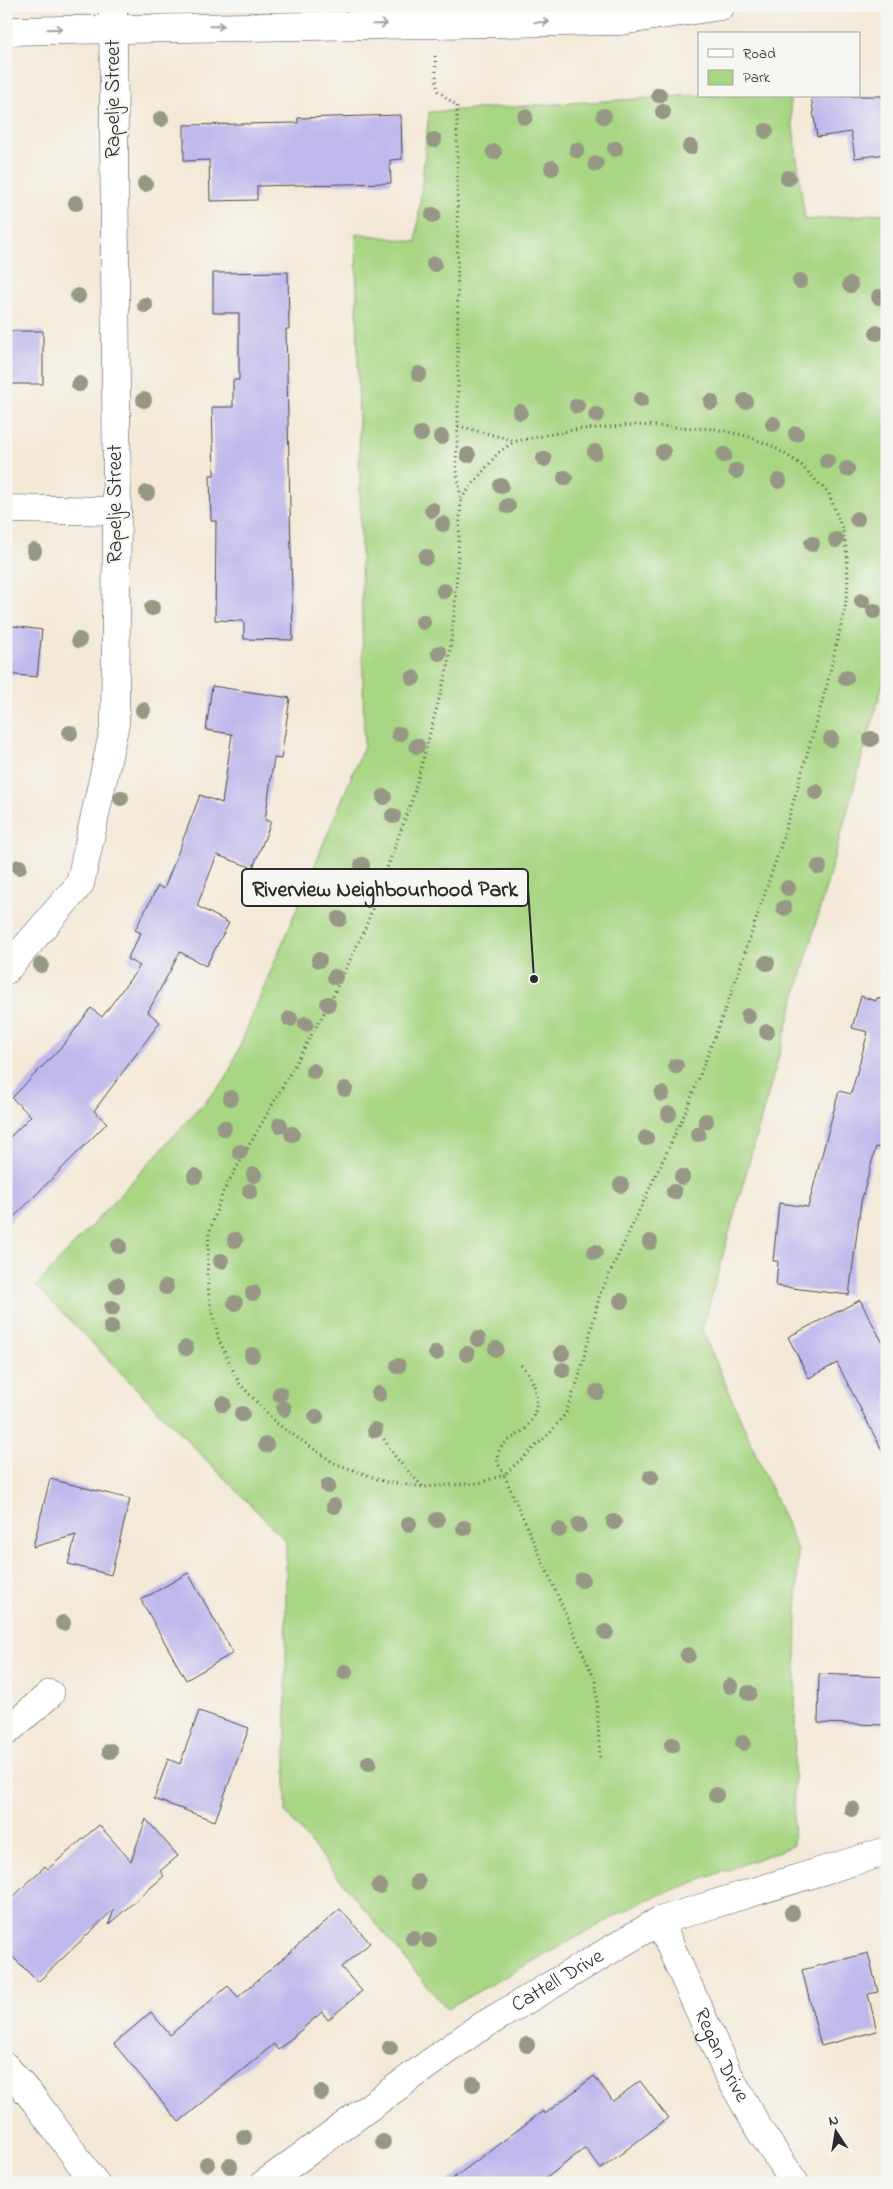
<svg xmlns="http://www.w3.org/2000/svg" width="893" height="2189" font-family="'Indie Flower',sans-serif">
<rect width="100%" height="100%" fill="#f6f6f2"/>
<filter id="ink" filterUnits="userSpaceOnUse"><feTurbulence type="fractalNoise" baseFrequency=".02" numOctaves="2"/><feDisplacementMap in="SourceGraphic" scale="10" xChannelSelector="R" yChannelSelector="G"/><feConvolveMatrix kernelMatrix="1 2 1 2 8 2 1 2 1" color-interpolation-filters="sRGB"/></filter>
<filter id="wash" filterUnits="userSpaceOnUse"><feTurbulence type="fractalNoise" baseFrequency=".0096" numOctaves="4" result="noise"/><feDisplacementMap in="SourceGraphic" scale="20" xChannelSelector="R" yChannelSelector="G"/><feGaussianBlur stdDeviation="1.12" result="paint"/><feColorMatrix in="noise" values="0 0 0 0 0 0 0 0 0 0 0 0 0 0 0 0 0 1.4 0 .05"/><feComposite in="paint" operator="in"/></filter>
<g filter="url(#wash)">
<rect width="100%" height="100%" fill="#f4e9d8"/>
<path fill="#a8d683" stroke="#6a8057" d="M699 95 789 96 805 220 887 213V669L702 1330 798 1551 793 1846 643 1901 446 2009 286 1813V1541L36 1286 226 1079 364 746 356 233 416 242 429 112Z"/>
<g id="blocks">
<path fill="#c0b8ec" d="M811 96H887V154L855 158 851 132 817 137Z
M401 115 402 159 390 160 391 183 257 186V200L210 201 209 160 184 161V125L298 123V118Z
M288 272 289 329H286L293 640 244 639V621L215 620 216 521H211L210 475H214L212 407H233V380H239V313H213V273Z
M6 331H43V384H7Z
M6 625 42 630 37 677 6 674Z
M212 686 290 698 281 759 274 758 265 820 271 822 253 868 217 855 197 906 229 923 206 966 180 952 148 1012 160 1022 94 1111 107 1123 6 1225V1141L31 1116 12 1098 65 1043 91 1008 102 1017 140 966 127 959 141 933 135 930 158 886 164 889 200 795 222 803 232 734 206 730Z
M861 996 876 1001 877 998 887 1000V1149L876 1147 861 1202 849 1295 776 1286 778 1261H773L779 1203 808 1207 839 1091 851 1094 868 1032 852 1028Z
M860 1300 887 1351V1460L837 1363 809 1378 788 1337Z
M50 1479 130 1499 111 1575 68 1564 76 1535 33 1547Z
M188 1573 233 1653 186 1680 141 1600Z
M819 1674 887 1677V1725L818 1723Z
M199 1711 249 1728 215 1821 154 1799 168 1759 180 1764Z
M146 1819 178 1856 160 1871 164 1876 109 1924 114 1909 38 1982 6 1950V1904L45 1866 48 1869 99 1825 131 1861Z
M340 1909 370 1943 341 1967 362 1991 328 2020 322 2012 278 2050 274 2044 179 2122 114 2044 151 2012 170 2035 228 1986 238 1997Z
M868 1953 878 1992 868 1994 877 2031 821 2046 802 1970Z
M594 2076 613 2101 640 2081 668 2118 601 2169 585 2148 540 2183H447L543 2111 545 2114Z"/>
</g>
</g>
<g filter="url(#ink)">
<use href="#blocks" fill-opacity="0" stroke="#494845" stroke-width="1"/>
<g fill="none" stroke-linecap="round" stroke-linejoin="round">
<defs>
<g id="minor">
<path d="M6 31 621 21 721 6"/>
<path d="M6 509 117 511"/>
<path d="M6 970 80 884 115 724 117 511 113 6"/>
<path d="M6 1732 50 1694"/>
<path id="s1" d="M659 1921 727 2072 760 2131 795 2183"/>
<path d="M6 2067 35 2101 95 2183"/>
<path id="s2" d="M265 2183 474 2031 659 1921 887 1851"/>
</g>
</defs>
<use href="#minor" stroke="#494845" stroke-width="29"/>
<path stroke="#494845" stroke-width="3" stroke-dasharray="1 4" stroke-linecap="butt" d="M435 56 437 90 457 106 458 426 456 464 461 499 455 606 448 666 412 800 364 931 329 1004 223 1192 209 1233 207 1275 209 1298 219 1340 239 1383 276 1423 334 1463 386 1482 424 1487 479 1483 504 1475C501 1469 495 1461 498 1454 502 1440 518 1437 526 1428 543 1408 538 1382 521 1365
M458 426 516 441 573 430 635 425 715 429 747 436 772 446 799 463 829 494 843 531 847 555 848 584 845 608 827 685 780 848 731 994 686 1111 600 1294 579 1377 566 1413 550 1433 504 1475 596 1682 600 1761
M461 499 498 453 515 441
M384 1439 396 1458 423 1487"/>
<use href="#minor" stroke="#fff" stroke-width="28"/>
</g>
<g fill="#969885">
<circle cx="659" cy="95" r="8"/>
<circle cx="663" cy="112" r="8"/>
<circle cx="604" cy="116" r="8"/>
<circle cx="525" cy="117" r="8"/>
<circle cx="161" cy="119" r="8"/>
<circle cx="766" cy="131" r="8"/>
<circle cx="434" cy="140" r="8"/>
<circle cx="690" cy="147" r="8"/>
<circle cx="615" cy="149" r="8"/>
<circle cx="577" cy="150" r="8"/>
<circle cx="494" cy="152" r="8"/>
<circle cx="596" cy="164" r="8"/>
<circle cx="552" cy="168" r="8"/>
<circle cx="788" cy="178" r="8"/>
<circle cx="145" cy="184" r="8"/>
<circle cx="76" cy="203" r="8"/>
<circle cx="433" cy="215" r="8"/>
<circle cx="434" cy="264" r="8"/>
<circle cx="800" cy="281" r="8"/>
<circle cx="850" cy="285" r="8"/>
<circle cx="78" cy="296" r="8"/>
<circle cx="879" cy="297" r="8"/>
<circle cx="145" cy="305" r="8"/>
<circle cx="877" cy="333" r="8"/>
<circle cx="419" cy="374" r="8"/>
<circle cx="79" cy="384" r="8"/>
<circle cx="144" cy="400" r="8"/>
<circle cx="641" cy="400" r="8"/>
<circle cx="745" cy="401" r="8"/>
<circle cx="711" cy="402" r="8"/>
<circle cx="577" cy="406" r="8"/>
<circle cx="520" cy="412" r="8"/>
<circle cx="596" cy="415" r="8"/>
<circle cx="773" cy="424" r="8"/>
<circle cx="421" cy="434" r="8"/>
<circle cx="796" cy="434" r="8"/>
<circle cx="441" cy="437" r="8"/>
<circle cx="595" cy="452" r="8"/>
<circle cx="663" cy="452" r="8"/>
<circle cx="468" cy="455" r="8"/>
<circle cx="724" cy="455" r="8"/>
<circle cx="544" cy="459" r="8"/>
<circle cx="827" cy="461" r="8"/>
<circle cx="847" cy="469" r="8"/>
<circle cx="736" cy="471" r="8"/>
<circle cx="565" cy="478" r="8"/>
<circle cx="779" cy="481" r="8"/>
<circle cx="501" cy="486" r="8"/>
<circle cx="147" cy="493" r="8"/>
<circle cx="508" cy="506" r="8"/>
<circle cx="432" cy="510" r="8"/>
<circle cx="857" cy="519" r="8"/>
<circle cx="443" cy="524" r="8"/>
<circle cx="836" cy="540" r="8"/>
<circle cx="812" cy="544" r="8"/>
<circle cx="34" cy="551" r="8"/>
<circle cx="426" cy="557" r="8"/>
<circle cx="444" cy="591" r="8"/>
<circle cx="862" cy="601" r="8"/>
<circle cx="152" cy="608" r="8"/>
<circle cx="874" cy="611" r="8"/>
<circle cx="423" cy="622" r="8"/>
<circle cx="79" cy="640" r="8"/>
<circle cx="439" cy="653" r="8"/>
<circle cx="413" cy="678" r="8"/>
<circle cx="846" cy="678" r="8"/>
<circle cx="143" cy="710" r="8"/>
<circle cx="70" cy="733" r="8"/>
<circle cx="399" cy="734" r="8"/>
<circle cx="831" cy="739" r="8"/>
<circle cx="871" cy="739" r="8"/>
<circle cx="417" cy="746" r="8"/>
<circle cx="816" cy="792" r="8"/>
<circle cx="384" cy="797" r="8"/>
<circle cx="121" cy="798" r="8"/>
<circle cx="393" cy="816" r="8"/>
<circle cx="362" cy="865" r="8"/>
<circle cx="19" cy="867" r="8"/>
<circle cx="819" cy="867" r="8"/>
<circle cx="788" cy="888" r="8"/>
<circle cx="784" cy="908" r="8"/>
<circle cx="339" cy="919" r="8"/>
<circle cx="319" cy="960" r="8"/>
<circle cx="767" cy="963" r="8"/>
<circle cx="41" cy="965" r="8"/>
<circle cx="335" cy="977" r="8"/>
<circle cx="328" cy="1004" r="8"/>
<circle cx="748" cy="1016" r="8"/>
<circle cx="290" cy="1019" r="8"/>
<circle cx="306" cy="1024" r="8"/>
<circle cx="767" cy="1032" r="8"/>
<circle cx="676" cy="1066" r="8"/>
<circle cx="313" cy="1071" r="8"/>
<circle cx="345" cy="1089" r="8"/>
<circle cx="662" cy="1094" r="8"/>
<circle cx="231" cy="1098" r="8"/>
<circle cx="669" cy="1114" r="8"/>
<circle cx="706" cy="1121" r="8"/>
<circle cx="280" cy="1125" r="8"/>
<circle cx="224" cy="1128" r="8"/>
<circle cx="292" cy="1134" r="8"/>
<circle cx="698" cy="1134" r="8"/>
<circle cx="646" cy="1138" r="8"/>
<circle cx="240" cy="1152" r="8"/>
<circle cx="254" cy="1175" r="8"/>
<circle cx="195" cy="1176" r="8"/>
<circle cx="682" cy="1177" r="8"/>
<circle cx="621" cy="1185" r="8"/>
<circle cx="250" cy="1191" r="8"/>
<circle cx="674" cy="1192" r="8"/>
<circle cx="235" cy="1240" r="8"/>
<circle cx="650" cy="1242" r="8"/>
<circle cx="119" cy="1246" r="8"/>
<circle cx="595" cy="1252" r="8"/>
<circle cx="221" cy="1261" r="8"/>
<circle cx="117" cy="1285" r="8"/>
<circle cx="166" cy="1287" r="8"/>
<circle cx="253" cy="1293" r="8"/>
<circle cx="621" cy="1301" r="8"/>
<circle cx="235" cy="1303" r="8"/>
<circle cx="112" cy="1308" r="8"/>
<circle cx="111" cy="1327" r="8"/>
<circle cx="478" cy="1339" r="8"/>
<circle cx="186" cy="1348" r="8"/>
<circle cx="496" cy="1349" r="8"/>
<circle cx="436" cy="1353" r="8"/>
<circle cx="562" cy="1353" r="8"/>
<circle cx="467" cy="1354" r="8"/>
<circle cx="252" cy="1355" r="8"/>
<circle cx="398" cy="1366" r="8"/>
<circle cx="563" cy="1370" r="8"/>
<circle cx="597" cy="1392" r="8"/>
<circle cx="280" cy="1394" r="8"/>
<circle cx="379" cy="1394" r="8"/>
<circle cx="223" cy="1404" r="8"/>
<circle cx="284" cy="1409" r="8"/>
<circle cx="242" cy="1414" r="8"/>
<circle cx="316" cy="1417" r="8"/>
<circle cx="375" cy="1430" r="8"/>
<circle cx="266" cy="1445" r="8"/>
<circle cx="651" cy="1477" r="8"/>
<circle cx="328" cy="1486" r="8"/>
<circle cx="334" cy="1506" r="8"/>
<circle cx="437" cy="1520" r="8"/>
<circle cx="614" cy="1522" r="8"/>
<circle cx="409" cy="1524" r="8"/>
<circle cx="579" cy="1525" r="8"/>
<circle cx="464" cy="1528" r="8"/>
<circle cx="559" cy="1530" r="8"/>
<circle cx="582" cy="1580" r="8"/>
<circle cx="63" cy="1623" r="8"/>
<circle cx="606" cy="1632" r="8"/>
<circle cx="688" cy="1655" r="8"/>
<circle cx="345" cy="1672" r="8"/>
<circle cx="730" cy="1686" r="8"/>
<circle cx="749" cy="1693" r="8"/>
<circle cx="743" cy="1743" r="8"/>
<circle cx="672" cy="1745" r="8"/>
<circle cx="110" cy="1751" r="8"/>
<circle cx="369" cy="1763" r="8"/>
<circle cx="716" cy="1795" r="8"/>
<circle cx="852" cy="1809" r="8"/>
<circle cx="418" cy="1882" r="8"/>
<circle cx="379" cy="1886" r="8"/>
<circle cx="792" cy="1913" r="8"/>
<circle cx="413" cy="1938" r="8"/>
<circle cx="429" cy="1940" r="8"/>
<circle cx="527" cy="2045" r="8"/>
<circle cx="390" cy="2048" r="8"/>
<circle cx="473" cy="2084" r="8"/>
<circle cx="321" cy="2093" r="8"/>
<circle cx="244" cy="2137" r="8"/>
<circle cx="383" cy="2142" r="8"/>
<circle cx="207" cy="2164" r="8"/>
<circle cx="230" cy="2166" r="8"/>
</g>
<defs><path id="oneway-shaft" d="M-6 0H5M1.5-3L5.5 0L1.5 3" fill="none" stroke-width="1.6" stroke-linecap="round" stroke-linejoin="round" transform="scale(1.25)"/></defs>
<g stroke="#a0a0a0">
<use href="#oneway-shaft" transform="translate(542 22) rotate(-1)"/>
<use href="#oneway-shaft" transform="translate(380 24) rotate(-1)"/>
<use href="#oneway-shaft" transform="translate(217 26) rotate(-1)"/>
<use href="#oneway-shaft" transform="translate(55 29) rotate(-2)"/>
</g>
</g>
<g text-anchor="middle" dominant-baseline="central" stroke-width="4.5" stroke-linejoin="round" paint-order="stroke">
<g font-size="21" fill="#2b2b2b" stroke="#f6f6f2">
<text transform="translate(114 99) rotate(-90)">Rapelje Street</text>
<text transform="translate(116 504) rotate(-90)">Rapelje Street</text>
<text stroke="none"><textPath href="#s2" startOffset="356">Cattell Drive</textPath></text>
<text stroke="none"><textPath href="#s1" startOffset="148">Regan Drive</textPath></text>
</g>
</g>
<path fill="none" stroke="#2b2b2b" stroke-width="2" d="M534 979L528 888"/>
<circle fill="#2b2b2b" stroke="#f6f6f2" stroke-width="2" cx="534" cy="979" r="5"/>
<rect fill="#f6f6f2" stroke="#2b2b2b" stroke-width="2" x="242" y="869" width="286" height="37" rx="5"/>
<g font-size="22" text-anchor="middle" font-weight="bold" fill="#2b2b2b">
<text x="385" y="896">Riverview Neighbourhood Park</text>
</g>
<rect width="893" height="2189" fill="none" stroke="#f6f6f2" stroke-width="25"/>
<rect x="698" y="32" width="162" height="65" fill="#f6f6f2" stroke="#a5a5a2"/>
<rect x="708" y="49" width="25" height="8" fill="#ffffff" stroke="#a5a5a2"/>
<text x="743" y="58" font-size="15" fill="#2b2b2b">Road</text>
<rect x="708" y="70" width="25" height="15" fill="#a8d683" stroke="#a5a5a2"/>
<text x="743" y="82" font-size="15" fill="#2b2b2b">Park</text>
<g transform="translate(836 2132) rotate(348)" stroke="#f6f6f2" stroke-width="4" paint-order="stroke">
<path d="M0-4L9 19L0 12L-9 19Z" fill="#2b2b2b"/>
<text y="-8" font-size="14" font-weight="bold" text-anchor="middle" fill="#2b2b2b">N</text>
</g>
</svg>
